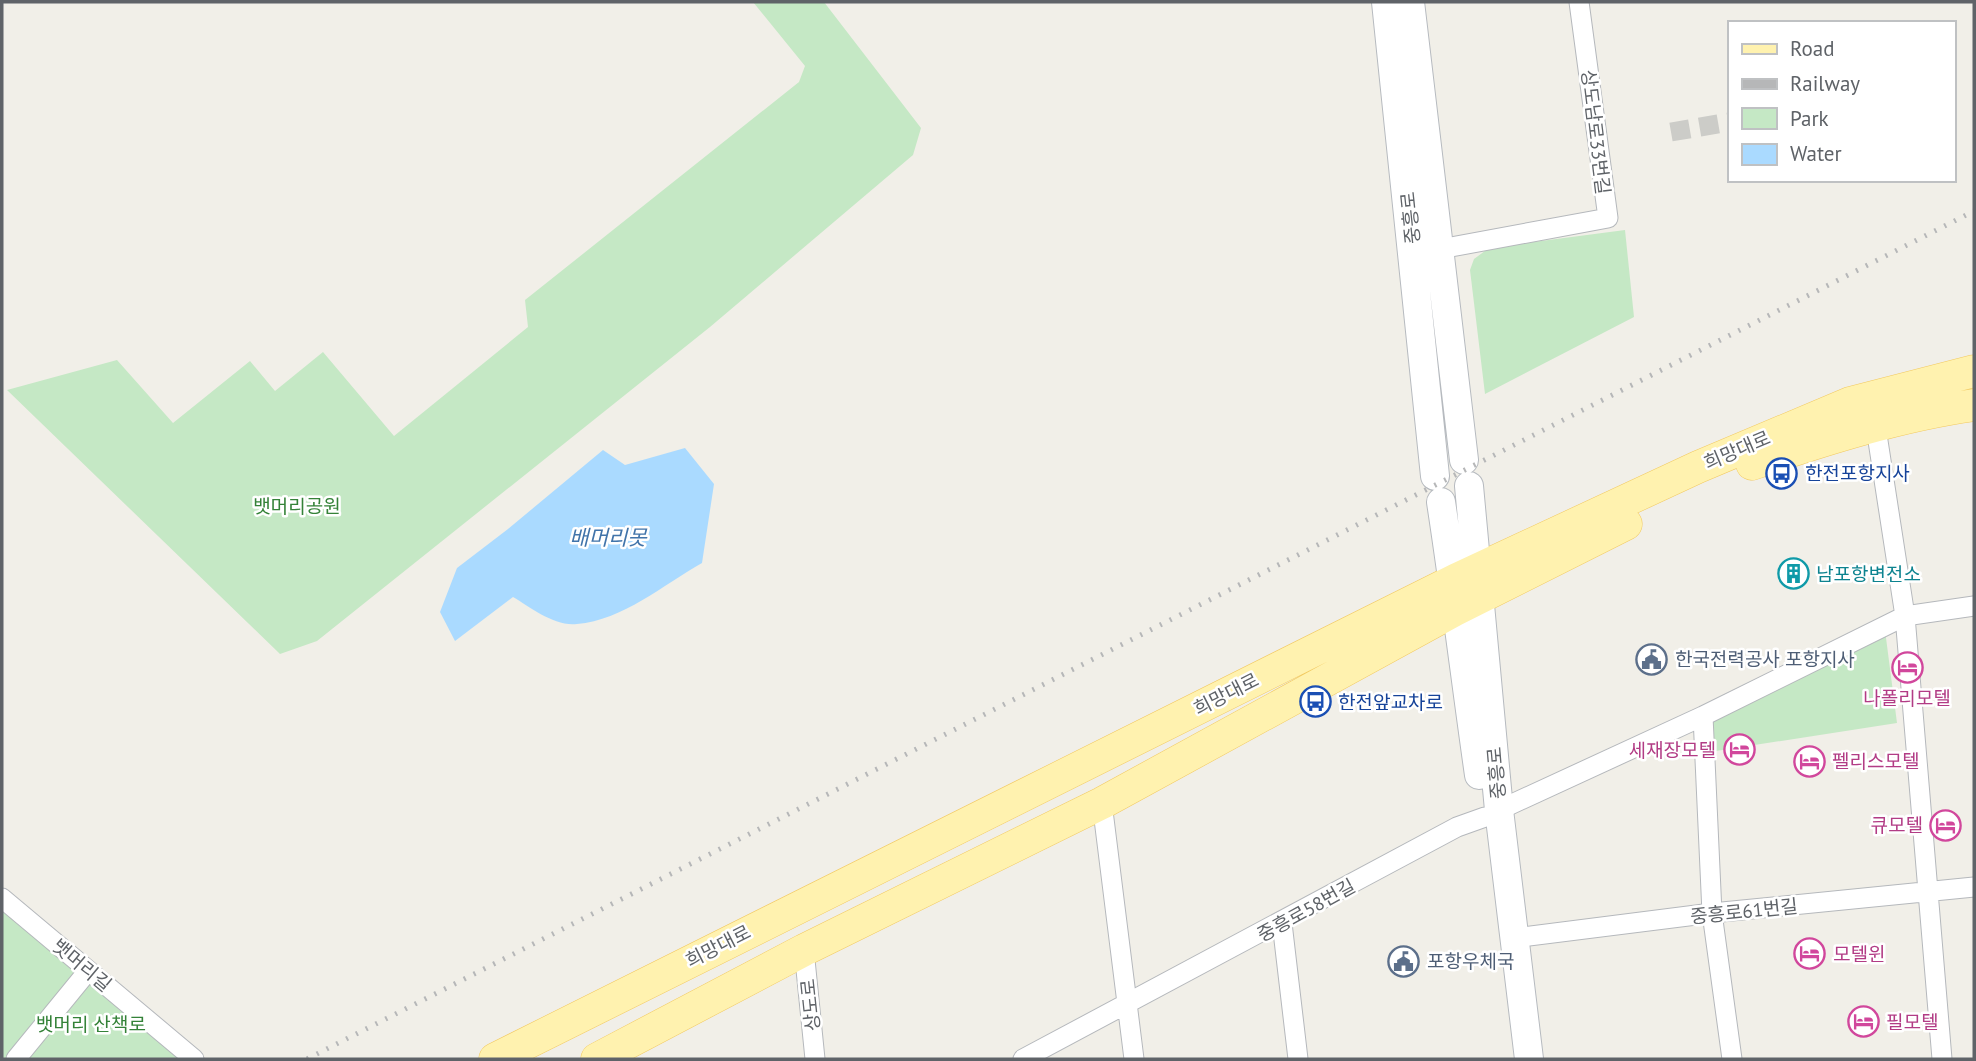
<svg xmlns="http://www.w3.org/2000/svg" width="1976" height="1061" font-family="'PT Sans','Noto Sans KR',sans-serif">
<rect width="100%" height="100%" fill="#f1efe8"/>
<path fill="#c5e8c5" d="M753 2H824L921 128 913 155 710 327 317 641 280 654 7 390 117 360 173 423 250 361 275 391 323 352 394 436 528 327 525 300 799 82 805 66Z
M1625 230 1634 317 1485 394 1470 270 1474 259 1489 248Z
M1885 630 1897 723 1716 751 1710 721Z
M2 898 180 1059H2Z"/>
<path fill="#aadaff" d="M685 448 714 484 702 563C663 585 623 620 577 624 555 627 530 607 513 597L455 641 440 612 457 568 508 529 603 450 625 465Z"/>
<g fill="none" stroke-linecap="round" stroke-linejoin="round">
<path stroke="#ccccc8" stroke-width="19" stroke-dasharray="19 10" stroke-linecap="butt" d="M1671 132 1729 122"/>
<defs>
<path id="minor" d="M1440 249 1608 218 1579 2
M1876 428 1905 616 1942 1059
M1703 716 1712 913 1732 1059
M1102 803 1134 1059
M1499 810 1703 716 1905 616 1974 606
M2 898 194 1059
M1282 923 1298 1059
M1514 938 1712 913 1974 887
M804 950 815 1059
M16 1059 88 971
M1023 1059 1457 827 1485 817"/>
<path id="secondary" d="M1386 2 1435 476
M1410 2 1464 460
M1469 486 1499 810 1529 1059
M1441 502C1455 593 1466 684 1479 775"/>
<path id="primary" d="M1752 464C1822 440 1901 415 1974 405
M495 1059 1455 580 1698 467 1850 403 1974 371
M597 1059 804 950 1102 803 1455 610 1626 524"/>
</defs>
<use href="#minor" stroke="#b5b8bc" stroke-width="21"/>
<use href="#secondary" stroke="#b6babf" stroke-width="30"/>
<use href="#primary" stroke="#f2c960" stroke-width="33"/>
<use href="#minor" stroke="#fff" stroke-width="19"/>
<use href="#secondary" stroke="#fff" stroke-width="28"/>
<use href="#primary" stroke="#fff2af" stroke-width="32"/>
<path stroke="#b6b7b8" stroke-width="5" stroke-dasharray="2 9" stroke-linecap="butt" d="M307 1059 1974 211"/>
</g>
<defs>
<symbol id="bus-ring" viewBox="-11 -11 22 22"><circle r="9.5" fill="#fff" stroke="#1a4fb4" stroke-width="1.5"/><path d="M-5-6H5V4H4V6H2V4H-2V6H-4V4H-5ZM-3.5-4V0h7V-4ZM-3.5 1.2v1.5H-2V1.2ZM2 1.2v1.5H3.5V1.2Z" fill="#1a4fb4"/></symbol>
<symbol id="building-ring" viewBox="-11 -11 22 22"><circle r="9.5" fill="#fff" stroke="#0f9aa8" stroke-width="1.5"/><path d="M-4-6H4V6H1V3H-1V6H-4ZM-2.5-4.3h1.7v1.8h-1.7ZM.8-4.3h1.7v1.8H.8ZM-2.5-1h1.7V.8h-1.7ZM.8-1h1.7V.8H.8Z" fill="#0f9aa8"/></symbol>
<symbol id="civic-ring" viewBox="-11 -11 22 22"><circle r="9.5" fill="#fff" stroke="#5c6f8a" stroke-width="1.5"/><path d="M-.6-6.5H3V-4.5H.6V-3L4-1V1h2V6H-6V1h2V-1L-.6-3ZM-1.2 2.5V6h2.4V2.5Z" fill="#5c6f8a"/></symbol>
<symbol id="hotel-ring" viewBox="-11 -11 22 22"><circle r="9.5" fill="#fff" stroke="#d1479c" stroke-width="1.5"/><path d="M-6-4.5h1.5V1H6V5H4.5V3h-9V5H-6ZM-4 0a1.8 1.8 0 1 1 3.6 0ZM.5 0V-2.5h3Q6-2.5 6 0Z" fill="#d1479c"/></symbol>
</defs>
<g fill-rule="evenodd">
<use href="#bus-ring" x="1764" y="456" width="35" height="35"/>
<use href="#building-ring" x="1776" y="556" width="35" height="35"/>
<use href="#civic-ring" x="1634" y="642" width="35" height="35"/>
<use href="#hotel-ring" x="1890" y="650" width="35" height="35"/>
<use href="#bus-ring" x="1298" y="684" width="35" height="35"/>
<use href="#hotel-ring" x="1722" y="732" width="35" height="35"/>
<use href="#hotel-ring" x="1792" y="744" width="35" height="35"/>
<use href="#hotel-ring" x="1928" y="808" width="35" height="35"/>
<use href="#hotel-ring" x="1792" y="936" width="35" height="35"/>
<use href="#civic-ring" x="1386" y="944" width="35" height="35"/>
<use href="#hotel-ring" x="1846" y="1004" width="35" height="35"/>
</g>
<g text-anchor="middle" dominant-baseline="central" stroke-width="5" stroke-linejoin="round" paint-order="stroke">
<g font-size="19" fill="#5f6368" stroke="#fff">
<text transform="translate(1596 132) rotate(83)">상도남로33번길</text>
<text transform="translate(1410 218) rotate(-96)">중흥로</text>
<text transform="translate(1737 450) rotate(-23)">희망대로</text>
<text transform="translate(1226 694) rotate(-27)">희망대로</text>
<text transform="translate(1496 773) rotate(-95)">중흥로</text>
<text transform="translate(1306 910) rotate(-29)">중흥로58번길</text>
<text transform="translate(1744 911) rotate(-6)">중흥로61번길</text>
<text transform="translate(718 946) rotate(-27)">희망대로</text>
<text transform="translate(82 965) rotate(40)">뱃머리길</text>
<text transform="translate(810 1005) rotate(-96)">상도로</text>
</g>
<g font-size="19" fill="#164399" stroke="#fff" text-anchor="start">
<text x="1805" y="473">한전포항지사</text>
<text x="1338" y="702">한전앞교차로</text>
</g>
<g font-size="19" fill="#348238" stroke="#fff">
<text x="297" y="506">뱃머리공원</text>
<text x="91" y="1024">뱃머리 산책로</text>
</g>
<g font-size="19" fill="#0d838f" stroke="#fff" text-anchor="start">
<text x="1816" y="574">남포항변전소</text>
</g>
<g font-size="19" fill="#4e5e75" stroke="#fff" text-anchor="start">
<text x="1675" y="659">한국전력공사 포항지사</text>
<text x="1427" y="961">포항우체국</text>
</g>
<g font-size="19" fill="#b23c85" stroke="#fff" text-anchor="start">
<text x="1907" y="698" text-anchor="middle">나폴리모텔</text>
<text x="1716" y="750" text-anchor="end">세재장모텔</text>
<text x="1832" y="761">펠리스모텔</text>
<text x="1923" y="825" text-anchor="end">큐모텔</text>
<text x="1833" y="954">모텔윈</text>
<text x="1886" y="1022">필모텔</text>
</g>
<g font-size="21" font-style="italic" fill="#4174aa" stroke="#fff">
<text x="608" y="537">배머리못</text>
</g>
</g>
<rect width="1976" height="1061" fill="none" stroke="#5f6368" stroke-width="7"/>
<rect x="1728" y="21" width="228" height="161" fill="#ffffff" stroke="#bfc1c3" stroke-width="2"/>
<rect x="1742" y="44" width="35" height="10" fill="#fff2af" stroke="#bfc1c3" stroke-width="2"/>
<text x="1790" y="56" font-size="21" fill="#5f6368">Road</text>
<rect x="1742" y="79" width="35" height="10" fill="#b6b7b8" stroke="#bfc1c3" stroke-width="2"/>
<text x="1790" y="91" font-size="21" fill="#5f6368">Railway</text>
<rect x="1742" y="108" width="35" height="21" fill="#c5e8c5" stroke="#bfc1c3" stroke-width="2"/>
<text x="1790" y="126" font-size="21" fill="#5f6368">Park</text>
<rect x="1742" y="144" width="35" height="21" fill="#aadaff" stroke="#bfc1c3" stroke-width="2"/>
<text x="1790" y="161" font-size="21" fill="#5f6368">Water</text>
</svg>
